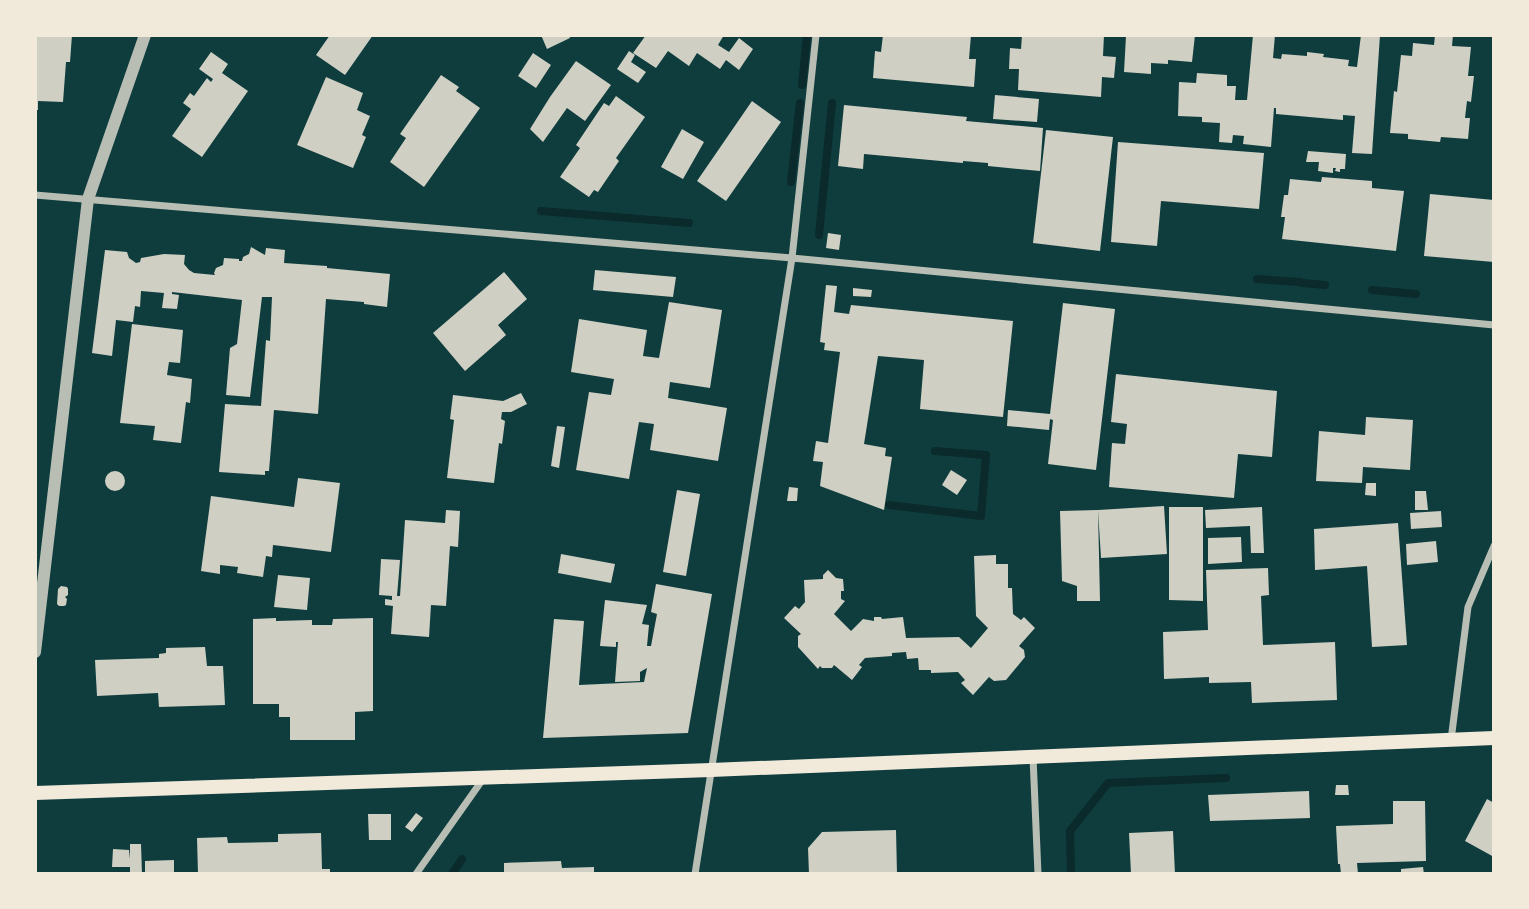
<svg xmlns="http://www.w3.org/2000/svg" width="1529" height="909" font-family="'Exo 2',sans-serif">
<rect width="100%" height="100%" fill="#0f3d3e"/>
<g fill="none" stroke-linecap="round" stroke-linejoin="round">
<path stroke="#0a2a2b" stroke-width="8" d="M802 85 807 35
M791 182 800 103
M541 211 689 223
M819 235 832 103
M1257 279 1300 282
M1302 283 1325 285
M1372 290 1416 294
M889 505 981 516 986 455 935 451
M452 874 462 859
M1071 874 1070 831 1108 783 1226 778"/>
</g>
<path fill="#cfcfc3" d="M35 35H72L70 62H66L63 102 38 101V110H35Z
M330 35H373L345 75 316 55Z
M541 35H569L570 38 547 49Z
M646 35H724L718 45 729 52 739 38 753 49 739 70 726 60 720 69 697 53 689 66 668 51 656 68 633 53Z
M883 35H971L969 59H976L974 87 873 78 875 51 881 52Z
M1022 35H1104L1103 56 1116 57 1114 78 1102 77 1101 97 1018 90 1019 69H1009L1010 48 1021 49Z
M1141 35H1195L1192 62 1168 60V64L1151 63V74L1124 72 1126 36 1141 37Z
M1253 35H1275L1273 58 1281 59 1282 54 1307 56V52L1324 54 1323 57 1349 60 1348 66 1357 67 1361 35H1380L1372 154 1352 153 1355 116 1343 115V120L1276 114V108H1274L1271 147 1243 144 1244 136 1233 135 1232 143 1219 142 1220 123 1202 122V117L1178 116 1179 82 1196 83 1197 73 1227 75V86H1236L1235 100H1247Z
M1435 35H1453L1452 46 1471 47 1468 76H1474L1471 102 1467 101 1465 118H1470L1468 139 1441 137 1440 142 1408 139V134L1390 133 1394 91 1397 92 1401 55 1412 56 1413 43 1434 45Z
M629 51 635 55 631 62 646 72 638 83 617 69Z
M211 52 228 64 222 73 248 91 202 157 172 136 191 109 183 103 190 93 194 96 207 78 211 82 213 79 199 69Z
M533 53 551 65 536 88 518 76Z
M576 61 611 85 585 121 567 108 543 142 530 129 550 97Z
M441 75 459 87 456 91 480 108 424 187 390 162 406 138 400 134Z
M326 77 363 93 357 110 370 116 362 135 366 137 353 168 297 145Z
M995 95 1039 99 1037 122 993 119Z
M616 96 645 117 616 158 619 161 598 192 594 190 589 197 560 177 580 148 576 145 604 103 609 106Z
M752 101 781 122 726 201 697 181Z
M844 105 967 117 966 121 1043 128 1040 171 988 166V163L963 161V163L864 154 863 169 838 166Z
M682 129 704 142 683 179 661 167Z
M1046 130 1113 137 1100 251 1033 243Z
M1118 142 1264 153 1259 209 1161 201 1157 246 1111 242Z
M1308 151 1346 154 1345 169H1340V172L1335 171 1336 168H1333V173L1318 171 1319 162H1306Z
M1322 177 1372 181V188L1404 191 1396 251 1282 239 1285 217H1281L1284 195H1288L1290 179 1321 182Z
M1430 194 1494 200V262L1424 256Z
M828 233 841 235 839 250 826 248Z
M251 247 265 255 266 248 285 250 284 263 327 266V268L390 274 387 307 364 304V302L326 299 318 414 274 410 269 471H265V475L219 472 225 404 261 406 266 340 270 341 272 297H262L250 397 226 395 230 348 237 344 242 300 172 292V294L179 295 177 309 162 308 164 293 141 291 140 307 135 306 133 322 116 320 112 356 92 353 105 250 127 252 129 258 136 263 140 262 141 258 164 254 185 255 184 264 189 270 194 273 215 275 214 273 216 268 223 265 224 258 239 259V261H242L243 257 249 254Z
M595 270 676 277 673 297 593 290Z
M504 272 527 299 498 325 506 335 465 371 433 333Z
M826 285 837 286 834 312 849 314 851 305 1013 321 1003 417 920 409 924 360 878 356 864 444 886 448 885 456 892 457 884 510 820 486 823 462 813 461 816 441 828 443 840 352 824 350 825 343 820 342Z
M853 288 872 290 871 297 853 296Z
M669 302 722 310 710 388 670 382 668 398 727 408 718 461 650 450 654 424 639 422 629 479 576 470 589 392 611 395 614 379 571 372 579 319 647 330 643 356 659 358Z
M1063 303 1115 309 1096 470 1048 464 1053 420 1050 419 1049 430 1007 426 1008 410 1050 414Z
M132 324 183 330 180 363 169 362 167 375 192 379 190 403 186 402 181 443 153 440 155 426 120 423Z
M1116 374 1277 391 1272 457 1238 454 1234 498 1109 487 1112 443 1125 444 1127 424 1111 422Z
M521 393 527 404 511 412H502L501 419 505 421 502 444 499 443 494 483 447 478 454 420 450 419 453 395 503 401Z
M1366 417 1413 420 1410 470 1363 467 1362 483 1316 481 1319 431 1365 435Z
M557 426 565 427 559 468 551 466Z
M951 470 967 480 957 495 942 485Z
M105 481a10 10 0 1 1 20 0a10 10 0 1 1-20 0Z
M298 478 340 483 331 552 273 545 272 557 266 556 263 577 237 573 238 567 220 565V574L201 571 211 496 294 507Z
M1366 483H1376V496L1365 495Z
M789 487 798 488 797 501H787Z
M677 490 700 494 686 576 663 572Z
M1415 491H1426L1428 510H1415Z
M1164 506 1167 554 1101 558 1098 510Z
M1169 507H1203V601L1169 600Z
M1262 507 1264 553H1251L1250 526 1206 528 1205 510Z
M446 510 460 511 458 547 450 546 446 606 431 605 429 637 391 634 393 606 385 605V599L392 600V596L379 595 381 559 400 560 397 596H400L405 520 445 523Z
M1098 510 1100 601H1077V586L1062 581 1060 511Z
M1441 511 1442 527 1411 529 1410 513Z
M1398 523 1407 645 1372 647 1367 566 1315 570 1314 529Z
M1241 537 1242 562 1208 564V538Z
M1436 541 1438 562 1407 565 1406 544Z
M561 554 615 564 611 583 558 573Z
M996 555V564H1008V588H1012L1013 614 1021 620 1024 617 1035 628 1019 646 1024 650 1025 657 1006 680 994 681 989 677 973 695 961 683 965 680 958 672 931 673V670H919L918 658 907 659 906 652 892 653V656L865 658 859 665 862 667 852 680 834 665 832 668H822L820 666 818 669 798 647V636L801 634 784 618 795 606 799 609 805 602 804 580 823 579V575L828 570 836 578 843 579 844 591H841V599L845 601 834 614 851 631 863 619 874 621V617H881L882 619 903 617 906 638 959 637 971 648 988 628 976 616 974 556Z
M1268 568 1269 595 1261 596 1263 645 1335 642 1337 700 1252 703 1251 682 1209 683V677L1164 679 1163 632 1208 630 1206 570Z
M278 575 310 578 307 610 274 607Z
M656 584 712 594 688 733 543 738 554 619 584 621 579 685 644 682 647 668 640 672V681L615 682 618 642H616V647L600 646 605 600 647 605 642 624 649 625 647 646H651L657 614 651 612Z
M61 586 67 587 68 589V595L65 597 67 599 66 605 64 606H59L57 604 58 589Z
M276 618V621L312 620V625H332L333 619 373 618V711L355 712V740H290V717H279V704H253V619Z
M205 647 207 666H223L225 705 159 707 158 693 97 696 95 660 159 658V654L166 653V648Z
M1336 785H1348L1349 795H1335Z
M1309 791 1310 818 1210 821 1208 795Z
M1487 799 1494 803V857L1465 841Z
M1393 801H1425L1426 861 1357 863 1358 874H1341L1340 864H1338L1336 826 1393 824Z
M416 813 423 818 412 832 405 827Z
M368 814H391V840H369Z
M896 830 897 874H809L808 848 822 832Z
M1173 831 1175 874H1131L1129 833Z
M321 833 322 869H330V874H198L197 838 227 837 228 843 278 842V834Z
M130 844H141L142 874H130V867H112L113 849 129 850 130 859Z
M174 860V874H145V861Z
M561 861 562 868 594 867V874H504V863Z
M1423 867 1424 874H1401V869Z"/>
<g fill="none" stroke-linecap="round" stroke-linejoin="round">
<path stroke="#b8beb3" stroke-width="7" d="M35 195 792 258 1494 325
M1451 740 1468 607 1494 546
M1033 757 1038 874
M416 874 483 779
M695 874 792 258 816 35"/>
<path stroke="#b8beb3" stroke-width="12" d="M35 652 88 199 145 35"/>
<path stroke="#f1e9da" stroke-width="14" d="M35 793 711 770 1494 738"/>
</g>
<rect width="1529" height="909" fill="none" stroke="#f1e9da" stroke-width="74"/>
</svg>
